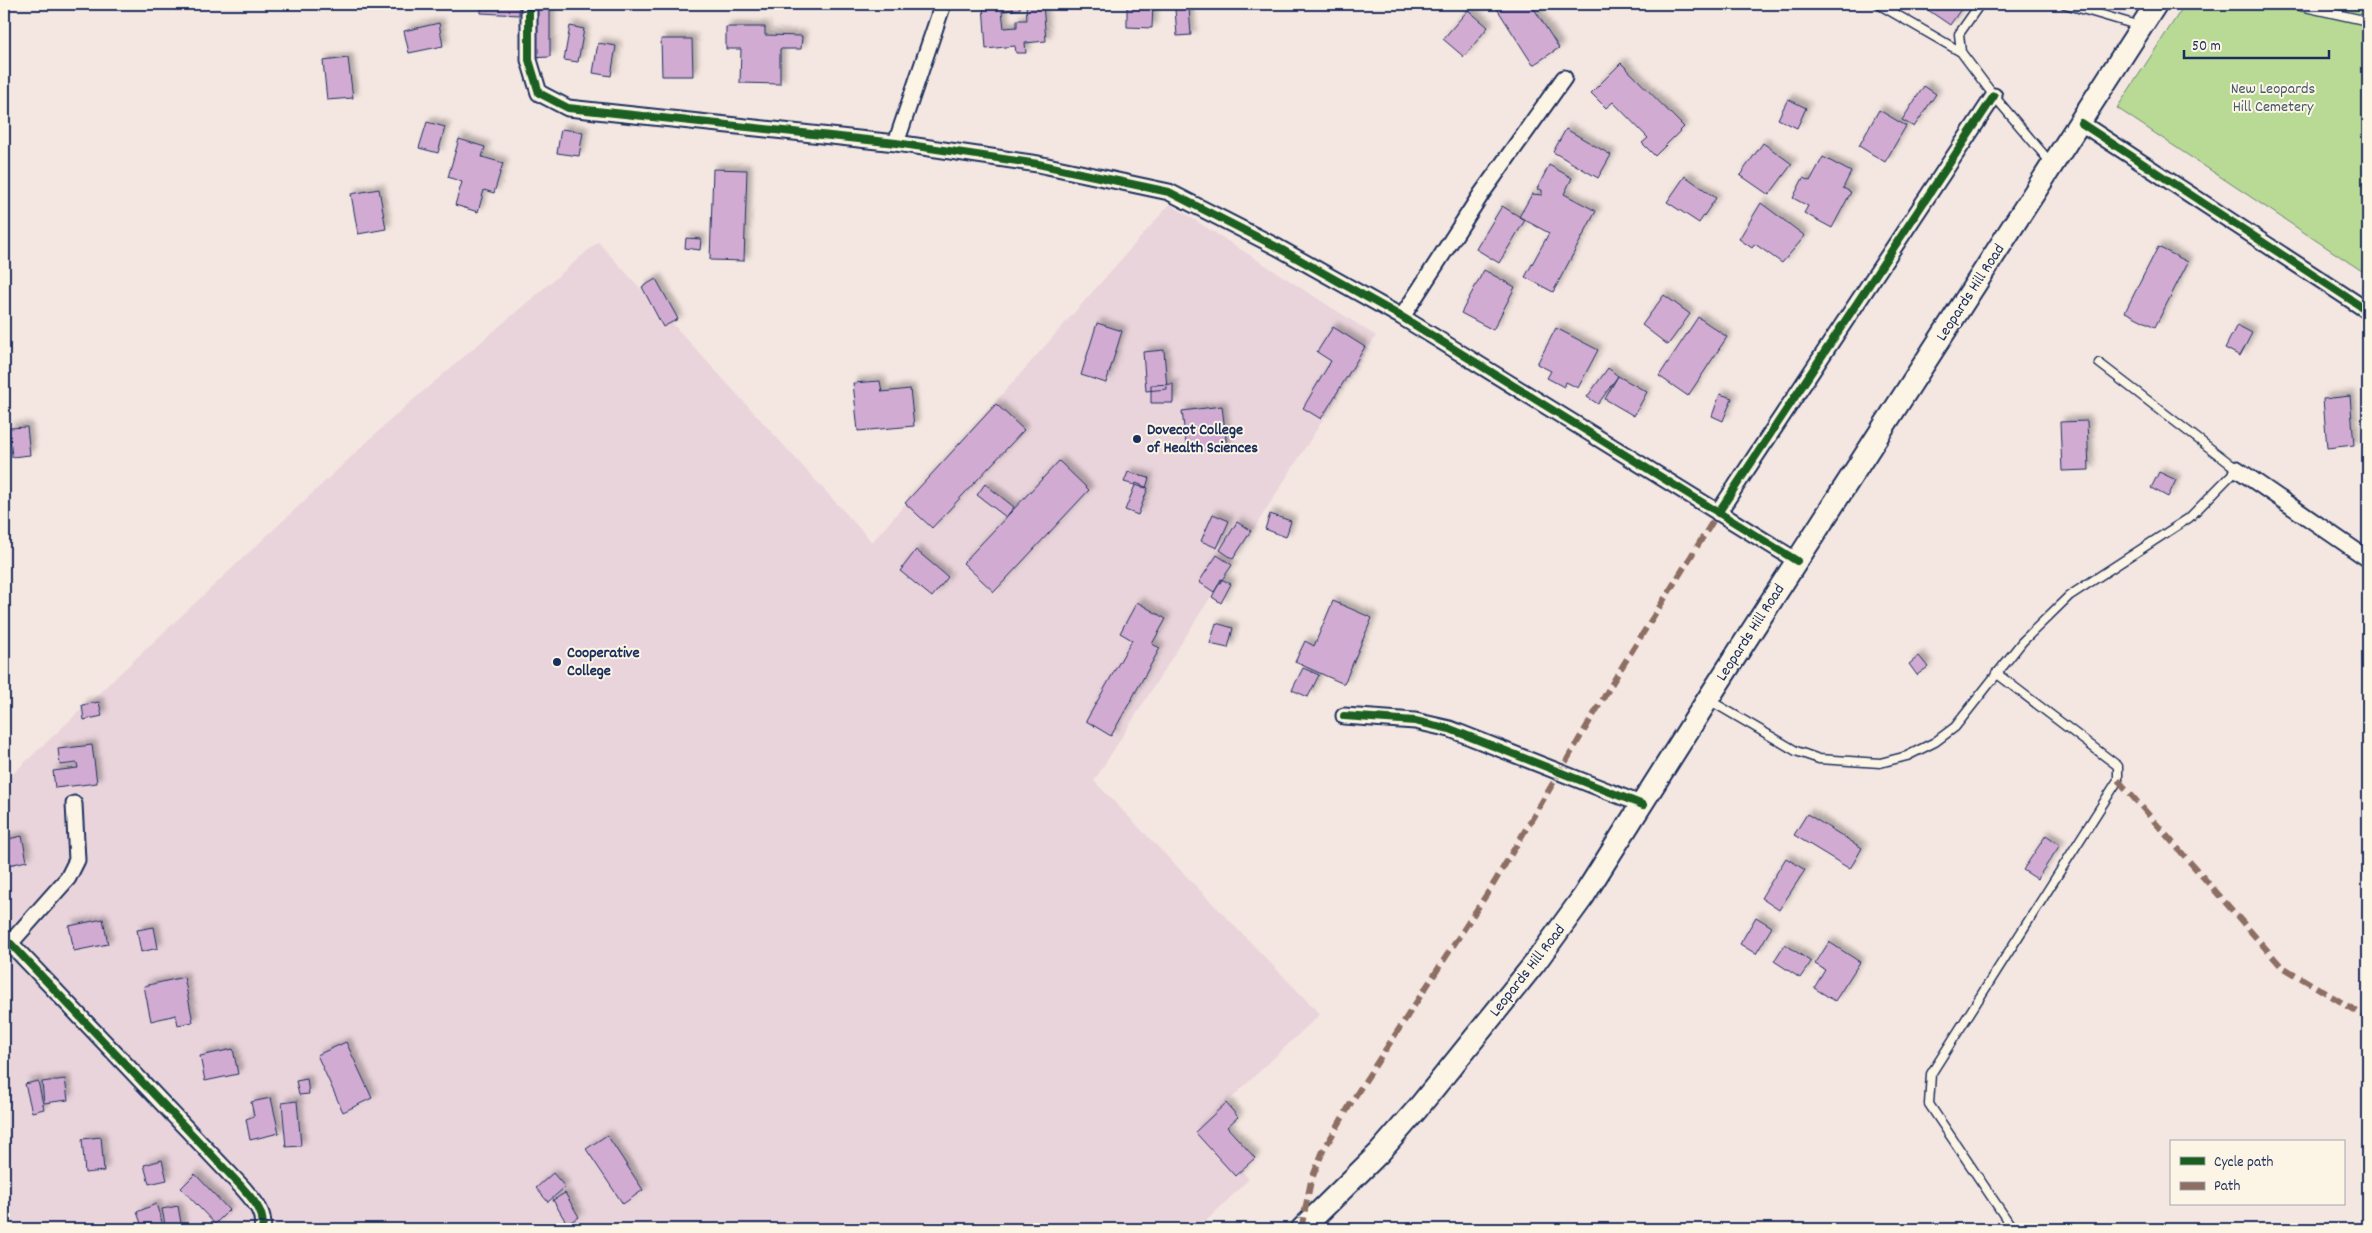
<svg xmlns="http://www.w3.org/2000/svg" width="2372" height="1233" font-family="Dekko,sans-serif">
<defs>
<filter id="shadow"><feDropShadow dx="4.5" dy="-4.5" stdDeviation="2.5" flood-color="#0004"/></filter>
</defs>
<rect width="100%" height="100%" fill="#f4e6e1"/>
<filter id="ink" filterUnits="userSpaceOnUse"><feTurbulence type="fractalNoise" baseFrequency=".02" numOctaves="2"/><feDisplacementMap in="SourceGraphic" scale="10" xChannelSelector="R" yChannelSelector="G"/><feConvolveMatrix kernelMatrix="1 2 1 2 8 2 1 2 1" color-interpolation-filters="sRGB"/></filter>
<g filter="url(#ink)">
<path fill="#ead4dc" d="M1170 204 1376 336 1094 781 1320 1014 1201 1127 1249 1179 1198 1229H4V782L399 412 598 242 872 542Z"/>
<path fill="#b8da94" stroke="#6a8479" d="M2185 4H2368V275L2117 108Z"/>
<path fill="#d2abd2" stroke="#1b2f5e" filter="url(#shadow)" d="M310 4H348V5L310 9Z
M481 4H519V15L481 13Z
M983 4H1020V9L1002 11 1004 28 1017 27V20H1027L1026 4H1043L1046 41 1025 43 1026 53H1016L1015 46 986 49Z
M1127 4H1153L1152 28 1127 27Z
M1494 4H1531L1559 48 1533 65Z
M1919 4H1959L1963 6 1950 25Z
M526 8H550V57L526 58Z
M1189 8 1191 35 1177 36 1175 9Z
M1468 10 1488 27 1464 57 1443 39Z
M439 23 443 46 409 53 404 31Z
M570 26 584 29 578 62 564 60Z
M726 27H765V35L802 36 801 49H780V84L740 83 741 49H726Z
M661 39H692L693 76H662Z
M598 43 616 46 611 76 593 73Z
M348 58 353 98 327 100 323 61Z
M1621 63 1684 127 1655 156 1642 143 1648 138 1613 102 1606 108 1591 93Z
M1924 86 1936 94 1914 127 1902 120Z
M1788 99 1806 108 1797 128 1778 119Z
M1879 110 1906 126 1885 162 1859 146Z
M427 122 445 127 438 153 419 148Z
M561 129 583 132 579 156 557 153Z
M1566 129 1611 155 1598 178 1553 152Z
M459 139 485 147 482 157 503 163 494 193 484 190 478 212 455 205 462 182 448 177Z
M1763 143 1792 164 1769 195 1740 175Z
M1823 157 1851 172 1843 188 1851 192 1832 228 1804 213 1808 206 1793 198 1803 178 1810 181Z
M1549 165 1572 178 1564 194 1596 211 1553 292 1525 277 1549 233 1519 217 1532 194 1542 195V190L1537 189Z
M713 169 747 170 744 261 710 260Z
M1685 176 1716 198 1699 223 1667 202Z
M379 189 386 229 358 234 351 194Z
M1761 203 1805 236 1782 263 1755 244 1752 248 1739 239Z
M1502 206 1525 220 1499 263 1476 249Z
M686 238 701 239 700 250 685 248Z
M2158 247 2188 262 2155 327 2125 312Z
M1484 270 1515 287 1493 330 1461 313Z
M656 279 678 319 663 327 642 287Z
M1664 295 1690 314 1668 345 1642 325Z
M1698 317 1727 337 1688 396 1659 376Z
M1097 323 1122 331 1106 383 1081 375Z
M2237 325 2252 333 2240 356 2225 348Z
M1333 327 1365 347 1321 419 1303 408 1331 361 1317 352Z
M1556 328 1598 350 1578 388 1566 382 1564 387 1547 378 1551 371 1537 364Z
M1164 350 1167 389 1146 391 1143 352Z
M1608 368 1618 376 1598 404 1587 397Z
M1618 376 1647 392 1634 416 1605 399Z
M880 381 882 392 910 389 914 426 858 431 853 383Z
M1173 384V403H1151V385Z
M1720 394 1732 398 1723 421 1712 416Z
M2350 396 2354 445 2327 448 2323 399Z
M996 404 1024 430 932 528 905 503Z
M1222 406 1227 448 1197 451 1196 442 1186 443 1182 411Z
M2087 421 2089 470 2062 471 2060 422Z
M27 427 30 455 12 457 9 428Z
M1059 461 1089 490 994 592 963 563Z
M1128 472 1149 478 1146 488 1124 482Z
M2159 472 2176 480 2168 497 2151 488Z
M1136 483 1148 488 1138 515 1125 510Z
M985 484 1014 507 1006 517 977 495Z
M1213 514 1229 521 1217 548 1201 541Z
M1270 514 1291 521 1286 537 1265 529Z
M1237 522 1251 531 1233 559 1220 550Z
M916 550 948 577 932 597 900 571Z
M1217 555 1232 565 1214 592 1199 582Z
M1221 579 1231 584 1221 603 1212 597Z
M1333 601 1372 618 1344 684 1295 662 1305 641 1314 646Z
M1137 602 1166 619 1152 644 1160 648 1111 736 1086 721 1132 640 1120 633Z
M1216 623 1233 628 1228 648 1210 644Z
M1919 656 1928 667 1917 675 1909 664Z
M1303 668 1319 675 1308 697 1292 690Z
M99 702 102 716 84 720 82 705Z
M92 745 97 783 55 788 53 771 78 768 77 763 60 765 58 749Z
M1807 814 1862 848 1850 869 1794 835Z
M2046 835 2060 845 2037 879 2023 870Z
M22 836 27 861 4 866V840Z
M1786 858 1805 870 1779 910 1761 898Z
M1756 917 1772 927 1756 954 1740 944Z
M103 919 108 944 74 951 69 926Z
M154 927 158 948 141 952 137 930Z
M1829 942 1860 962 1835 1001 1814 988 1825 970 1815 964Z
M1785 944 1811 962 1800 978 1774 961Z
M184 977 193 1022 178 1025 176 1015 151 1021 144 986Z
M346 1042 372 1098 343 1112 317 1055Z
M233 1049 238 1074 205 1081 200 1056Z
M65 1079 68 1100 44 1103 42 1082Z
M307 1079 309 1094 299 1095 296 1081Z
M38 1081 44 1109 32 1112 25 1084Z
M271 1098 279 1133 250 1140 246 1119 254 1116 251 1102Z
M297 1101 301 1146 286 1147 282 1103Z
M1226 1103 1238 1117 1227 1127 1255 1158 1235 1176 1195 1132Z
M607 1135 643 1190 623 1204 586 1149Z
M101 1137 104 1171 85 1173 82 1139Z
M162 1160 167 1180 149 1184 144 1165Z
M553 1173 565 1187 548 1202 536 1188Z
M195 1174 229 1210 215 1224 181 1188Z
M565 1193 579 1217 567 1224 553 1200Z
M156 1204 164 1228 143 1229 137 1212Z
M178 1206 182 1229H166L162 1209Z"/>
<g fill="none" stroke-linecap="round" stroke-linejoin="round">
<defs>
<path id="lane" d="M1878 4 1961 52
M1980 4 1959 34 1961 52 1994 96 2051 163
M2065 4 2140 26
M2291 4 2368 21
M1996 673 2118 766V780L1931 1074 1929 1104 2013 1229
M1709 700 1796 751 1819 759 1880 763 1907 756 1935 742 1955 727 2022 642 2069 596 2189 518 2237 469 2099 363"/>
<path id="street" d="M529 4V60L539 93 568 108 896 143 1038 164 1169 192 1277 247 1402 317 1797 561
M2081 123 2368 311
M896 143 943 4
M1402 317 1482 193 1564 78
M2237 469 2368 559
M1718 513 1994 96
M1344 716 1415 721 1450 729 1643 805
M11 944 242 1187C252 1199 266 1212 262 1229
M5 949 68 878 77 860 74 804"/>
<path id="secondary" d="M1302 1229 1379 1153 1418 1108 1535 963 1583 897 1708 699 2156 4"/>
</defs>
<use href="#lane" stroke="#1b2f5e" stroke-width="11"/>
<use href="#street" stroke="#1b2f5e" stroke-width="19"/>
<use href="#secondary" stroke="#1b2f5e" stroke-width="25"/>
<use href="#lane" stroke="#fcf5e5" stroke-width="8"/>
<use href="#street" stroke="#fcf5e5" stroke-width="15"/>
<use href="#secondary" stroke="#fcf5e5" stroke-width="21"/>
<path stroke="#8d6e63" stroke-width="6" stroke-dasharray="12 6" stroke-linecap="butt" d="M2118 780 2281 966 2368 1018
M1301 1229 1311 1181 1323 1151 1354 1098 1494 883 1620 670 1718 513"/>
<defs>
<path id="cycleway" d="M529 4V60L539 93 568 108 896 143 1038 164 1169 192 1277 247 1402 317 1797 561
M2081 123 2368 311
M1718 513 1994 96
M1344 716 1415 721 1450 729 1643 805
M11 944 242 1187C252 1199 266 1212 262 1229"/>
</defs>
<use href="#cycleway" stroke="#fcf5e5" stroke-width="11"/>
<use href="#cycleway" stroke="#1b5e20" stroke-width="8"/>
</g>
</g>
<g fill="#1b2f5e" stroke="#fcf5e5" stroke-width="2">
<circle cx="1137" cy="439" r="5"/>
<circle cx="557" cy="662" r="5"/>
</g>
<g text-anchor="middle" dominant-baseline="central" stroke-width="4" stroke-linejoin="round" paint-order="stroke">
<g font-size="16" fill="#425a6c" stroke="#fcf5e5">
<text x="2273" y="89">New Leopards<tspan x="2273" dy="18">Hill Cemetery</tspan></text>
</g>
<g font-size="16" fill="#1b2f5e" stroke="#fcf5e5">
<text transform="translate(1971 293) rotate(-57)">Leopards Hill Road</text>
<text transform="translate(1751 633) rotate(-57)">Leopards Hill Road</text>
<text transform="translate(1528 971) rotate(-52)">Leopards Hill Road</text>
</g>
<g font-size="16" font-weight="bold" fill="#1b2f5e" stroke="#fcf5e5" text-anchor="start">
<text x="1147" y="430">Dovecot College<tspan x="1147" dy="18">of Health Sciences</tspan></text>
<text x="567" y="653">Cooperative<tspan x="567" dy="18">College</tspan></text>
</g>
</g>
<rect width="2372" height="1233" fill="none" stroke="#fcf5e5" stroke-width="20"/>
<rect x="10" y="10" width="2352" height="1213" fill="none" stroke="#1b2f5e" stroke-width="2" filter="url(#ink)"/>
<rect x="2170" y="1140" width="175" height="65" fill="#fcf5e5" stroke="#a2a6af"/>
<rect x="2180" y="1157" width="25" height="8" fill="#1b5e20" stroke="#a2a6af"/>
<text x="2214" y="1166" font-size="15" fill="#1b2f5e">Cycle path</text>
<rect x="2180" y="1182" width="25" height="8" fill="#8d6e63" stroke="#a2a6af"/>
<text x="2214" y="1190" font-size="15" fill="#1b2f5e">Path</text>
<path d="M2184 50v8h145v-8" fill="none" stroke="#1b2f5e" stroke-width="2.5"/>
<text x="2192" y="50" font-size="15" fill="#1b2f5e" stroke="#fcf5e5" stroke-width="4" paint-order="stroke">50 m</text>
</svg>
